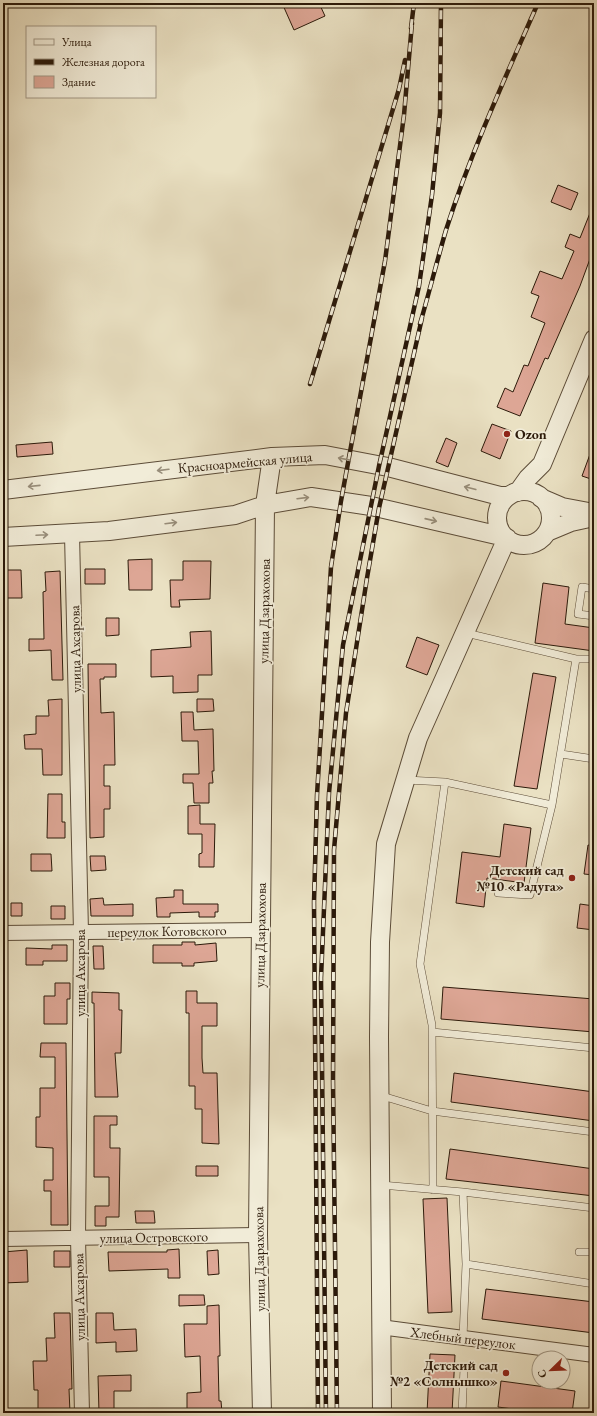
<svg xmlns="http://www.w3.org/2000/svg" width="597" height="1416" font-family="'EB Garamond',serif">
<rect width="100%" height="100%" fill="#eae1c3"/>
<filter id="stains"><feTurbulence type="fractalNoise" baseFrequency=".005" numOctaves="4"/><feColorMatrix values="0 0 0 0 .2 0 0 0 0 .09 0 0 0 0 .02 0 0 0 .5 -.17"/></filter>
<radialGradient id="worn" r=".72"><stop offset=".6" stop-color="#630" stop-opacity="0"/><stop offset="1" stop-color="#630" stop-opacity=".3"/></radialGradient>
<path fill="#dda695" stroke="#2c1a0a" d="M282 3H319L325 16 294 30Z
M558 185 578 193 571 210 551 202Z
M594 203V248L580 286 548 359 545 358 520 416 497 407 505 388 513 392 524 365 528 366 545 323 531 317 539 296 531 293 540 271 562 279 574 251 565 247 570 234 580 238Z
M492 424 511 431 500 459 481 451Z
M446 438 457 443 448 467 436 462Z
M52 442 53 454 17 457 16 445Z
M593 446H594V480L582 476Z
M152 559V590H129L128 560Z
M183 561H211L210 599 179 600 180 607H171L170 580H183Z
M85 569H105V584H85Z
M5 570H21L22 598H5Z
M60 571 63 680H52L51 650 29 651V639H44L43 592 46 591 45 572Z
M543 583 569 587 565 624 594 628V651L535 643Z
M106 618H119V635L106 636Z
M211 631 212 675H198V692L173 693V676L151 677V650L191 647 190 632Z
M417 637 439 645 427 675 406 667Z
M88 664H116V677H104V679H100L101 713 114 712 115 765H104V786H110V809H104V837L90 838Z
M533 673 556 677 537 789 514 786Z
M62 699V775H43L42 749H25L24 735 36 734V716H49L48 700Z
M197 699H213L214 711 197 712Z
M181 712H193L194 730 213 729 214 771H212L213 783H209V803H194L193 783H183V774H199L198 741H182Z
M48 794H62V822H65V838H47Z
M200 805V824H215L214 867H199V854L202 853V834H188V806Z
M504 824 531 828 524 883 487 878 484 907 456 903 462 852 500 857Z
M588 845 594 846V875L584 874Z
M31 854H51L52 871H31Z
M90 856H105L106 870 91 871Z
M174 890H183V904H218V912H215V917H199V912L170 913V917H157L156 898 174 897Z
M103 898 104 905 133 904V916H91L90 899Z
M11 903H22V916H11Z
M580 904 594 906V930L577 928Z
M51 906H65V919H51Z
M182 942H195V945L216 943 217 961 194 963V966H182V963H153V945H182Z
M52 945H67V961H43V965H26V948L52 949Z
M93 946H103L104 969H94Z
M55 983H70V999H67V1024H44V996H55Z
M443 987 594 999V1032L441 1019Z
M186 991H197V1003H217V1026H202V1058L203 1073H217L219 1144 202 1143V1109H195V1086H189V1013H186Z
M92 992 119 993V1010H122L121 1053H115L118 1097H95L94 1003H92Z
M41 1043H66L68 1225H51V1191H44V1180H53V1148L36 1147V1117H40V1088H55V1057H40Z
M454 1073 594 1092V1121L451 1102Z
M94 1116H117V1125H110V1148H120L119 1217H106V1226H95V1206H109V1177H94Z
M450 1149 594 1169V1196L446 1179Z
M196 1166H218V1176H196Z
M447 1198 452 1312 428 1313 423 1199Z
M135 1211H154L155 1223H136Z
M179 1249 180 1278H168V1269L109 1271 108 1252H167V1250Z
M27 1250 28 1282 3 1283V1252Z
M218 1250 219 1274 208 1275 207 1251Z
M54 1251H70V1267H54Z
M486 1289 594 1302V1333L482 1319Z
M179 1295H204L205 1305 179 1306Z
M219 1305 220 1356H218L219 1401H221L222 1413H202V1410H187V1393L201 1392 200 1356 185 1357 184 1324H207V1306Z
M54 1313H70L72 1389H69L70 1413H38V1390H34L33 1361H47L46 1338H55Z
M96 1313H113L114 1330 136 1329 137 1351 116 1352V1342L96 1343Z
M430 1354 455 1355 452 1413H427Z
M131 1375V1391H114V1413H99L98 1376Z
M501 1381 575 1391 572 1413H542L498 1407Z"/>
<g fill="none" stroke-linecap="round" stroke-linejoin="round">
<defs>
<path id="service" d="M594 589 582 587 578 614 594 616
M466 633 576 659 552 805
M576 659H594
M561 754 594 759
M406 780 445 782 420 964 432 1025 433 1190
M445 782 552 805 530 895 498 893
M432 1032 594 1048
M379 1095 432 1111 594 1132
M381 1185 463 1192 466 1264 463 1338
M463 1192 594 1208
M579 1252H594
M466 1264 594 1284
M462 1413 464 1368"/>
<path id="minor" d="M72 534 81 932 78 1238 82 1413
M3 933 260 930
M3 1239 258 1235
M380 1327 594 1355"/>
<path id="tertiary" d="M3 490 272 457 325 455 388 467 500 496H509
M497 518a27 27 0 1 1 54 0a27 27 0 1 1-54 0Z
M518 492 528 478 542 464 594 339
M541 498 562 507 594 513
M547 532 571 522 594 517
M3 537 109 531 235 515 265 505 311 497 371 506 505 537
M262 1413 258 1235 265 505 272 457
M382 1413 379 1037 380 942 386 844 418 738 507 538"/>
</defs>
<use href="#service" stroke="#5c4c38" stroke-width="8"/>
<use href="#minor" stroke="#5c4c38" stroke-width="16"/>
<use href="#tertiary" stroke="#5c4c38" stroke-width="20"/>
<use href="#service" stroke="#f1ecd8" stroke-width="7"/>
<use href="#minor" stroke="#f1ecd8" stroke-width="14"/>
<use href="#tertiary" stroke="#f1ecd8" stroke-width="18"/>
<defs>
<path id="rail" d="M411 28 414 3
M420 324C429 293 437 261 446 230 471 152 505 78 538 3
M310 384 399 89 405 60
M318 1413 314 902 317 795 331 567 341 501 385 261 404 115 412 23
M326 1413 321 978 329 793 343 645 379 466 419 286 432 195 440 113 441 3
M337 1413 333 1081 334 850 346 713 367 578 379 508 422 318"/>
</defs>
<use href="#rail" stroke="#2c1a0a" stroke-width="4.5"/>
<use href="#rail" stroke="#f1ecd8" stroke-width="3" stroke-dasharray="9" stroke-linecap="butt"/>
</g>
<defs><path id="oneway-shaft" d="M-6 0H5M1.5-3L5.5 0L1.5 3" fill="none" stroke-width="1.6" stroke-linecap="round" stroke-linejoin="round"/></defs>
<g stroke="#988e7b">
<use href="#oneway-shaft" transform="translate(344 459) rotate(-169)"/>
<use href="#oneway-shaft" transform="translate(163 470) rotate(173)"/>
<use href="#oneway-shaft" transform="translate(34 486) rotate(174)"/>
<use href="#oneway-shaft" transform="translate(470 488) rotate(-166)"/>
<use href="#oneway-shaft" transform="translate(303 498) rotate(-7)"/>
<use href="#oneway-shaft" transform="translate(431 520) rotate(13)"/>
<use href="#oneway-shaft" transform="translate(171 523) rotate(-7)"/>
<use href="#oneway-shaft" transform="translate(42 535) rotate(-3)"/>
</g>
<g fill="#8f2418" stroke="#f1ecd8" stroke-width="1.5">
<circle cx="507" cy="434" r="4"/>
<circle cx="572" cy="878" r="4"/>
<circle cx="506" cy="1373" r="4"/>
</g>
<g text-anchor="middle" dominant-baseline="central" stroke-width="3.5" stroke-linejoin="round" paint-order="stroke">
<g font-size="14" font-weight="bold" fill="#2c1a0a" stroke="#f1ecd8" text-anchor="end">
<text x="515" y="434" text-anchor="start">Ozon</text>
<text x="564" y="870">Детский сад<tspan x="564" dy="16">№10 «Радуга»</tspan></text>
<text x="498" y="1365">Детский сад<tspan x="498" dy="16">№2 «Солнышко»</tspan></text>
</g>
<g font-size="14" fill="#2c1a0a" stroke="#f1ecd8">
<text transform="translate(245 462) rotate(-5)">Красноармейская улица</text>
<text transform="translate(264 611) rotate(-89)">улица Дзарахохова</text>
<text transform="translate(75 649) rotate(-91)">улица Ахсарова</text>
<text transform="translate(167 931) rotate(-1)">переулок Котовского</text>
<text transform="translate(260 935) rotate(-89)">улица Дзарахохова</text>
<text transform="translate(80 973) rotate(-90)">улица Ахсарова</text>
<text transform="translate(154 1237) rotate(-1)">улица Островского</text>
<text transform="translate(259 1259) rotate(-91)">улица Дзарахохова</text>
<text transform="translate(79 1297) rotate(-91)">улица Ахсарова</text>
<text transform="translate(463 1338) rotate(7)">Хлебный переулок</text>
</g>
</g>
<rect width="597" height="1416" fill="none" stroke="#eae1c3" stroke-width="16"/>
<rect x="4" y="4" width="589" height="1408" fill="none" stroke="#2c1a0a" stroke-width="2"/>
<rect x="8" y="8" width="581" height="1400" fill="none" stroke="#2c1a0a"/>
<rect x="26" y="26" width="130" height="72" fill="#f1ecd8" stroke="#a29886"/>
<rect x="34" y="39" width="20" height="6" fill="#f1ecd8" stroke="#a29886"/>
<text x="62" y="46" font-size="12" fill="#2c1a0a">Улица</text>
<rect x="34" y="59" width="20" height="6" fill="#2c1a0a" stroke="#a29886"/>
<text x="62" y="66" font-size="12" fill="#2c1a0a">Железная дорога</text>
<rect x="34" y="76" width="20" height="12" fill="#dda695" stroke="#a29886"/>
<text x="62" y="86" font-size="12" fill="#2c1a0a">Здание</text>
<g transform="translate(551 1370) rotate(247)"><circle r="19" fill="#f1ecd8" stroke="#a29886"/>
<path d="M0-3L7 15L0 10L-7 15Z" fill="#8f2418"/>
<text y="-6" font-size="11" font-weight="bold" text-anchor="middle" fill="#2c1a0a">С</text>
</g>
<rect width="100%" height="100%" filter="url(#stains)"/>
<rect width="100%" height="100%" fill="url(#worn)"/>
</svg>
